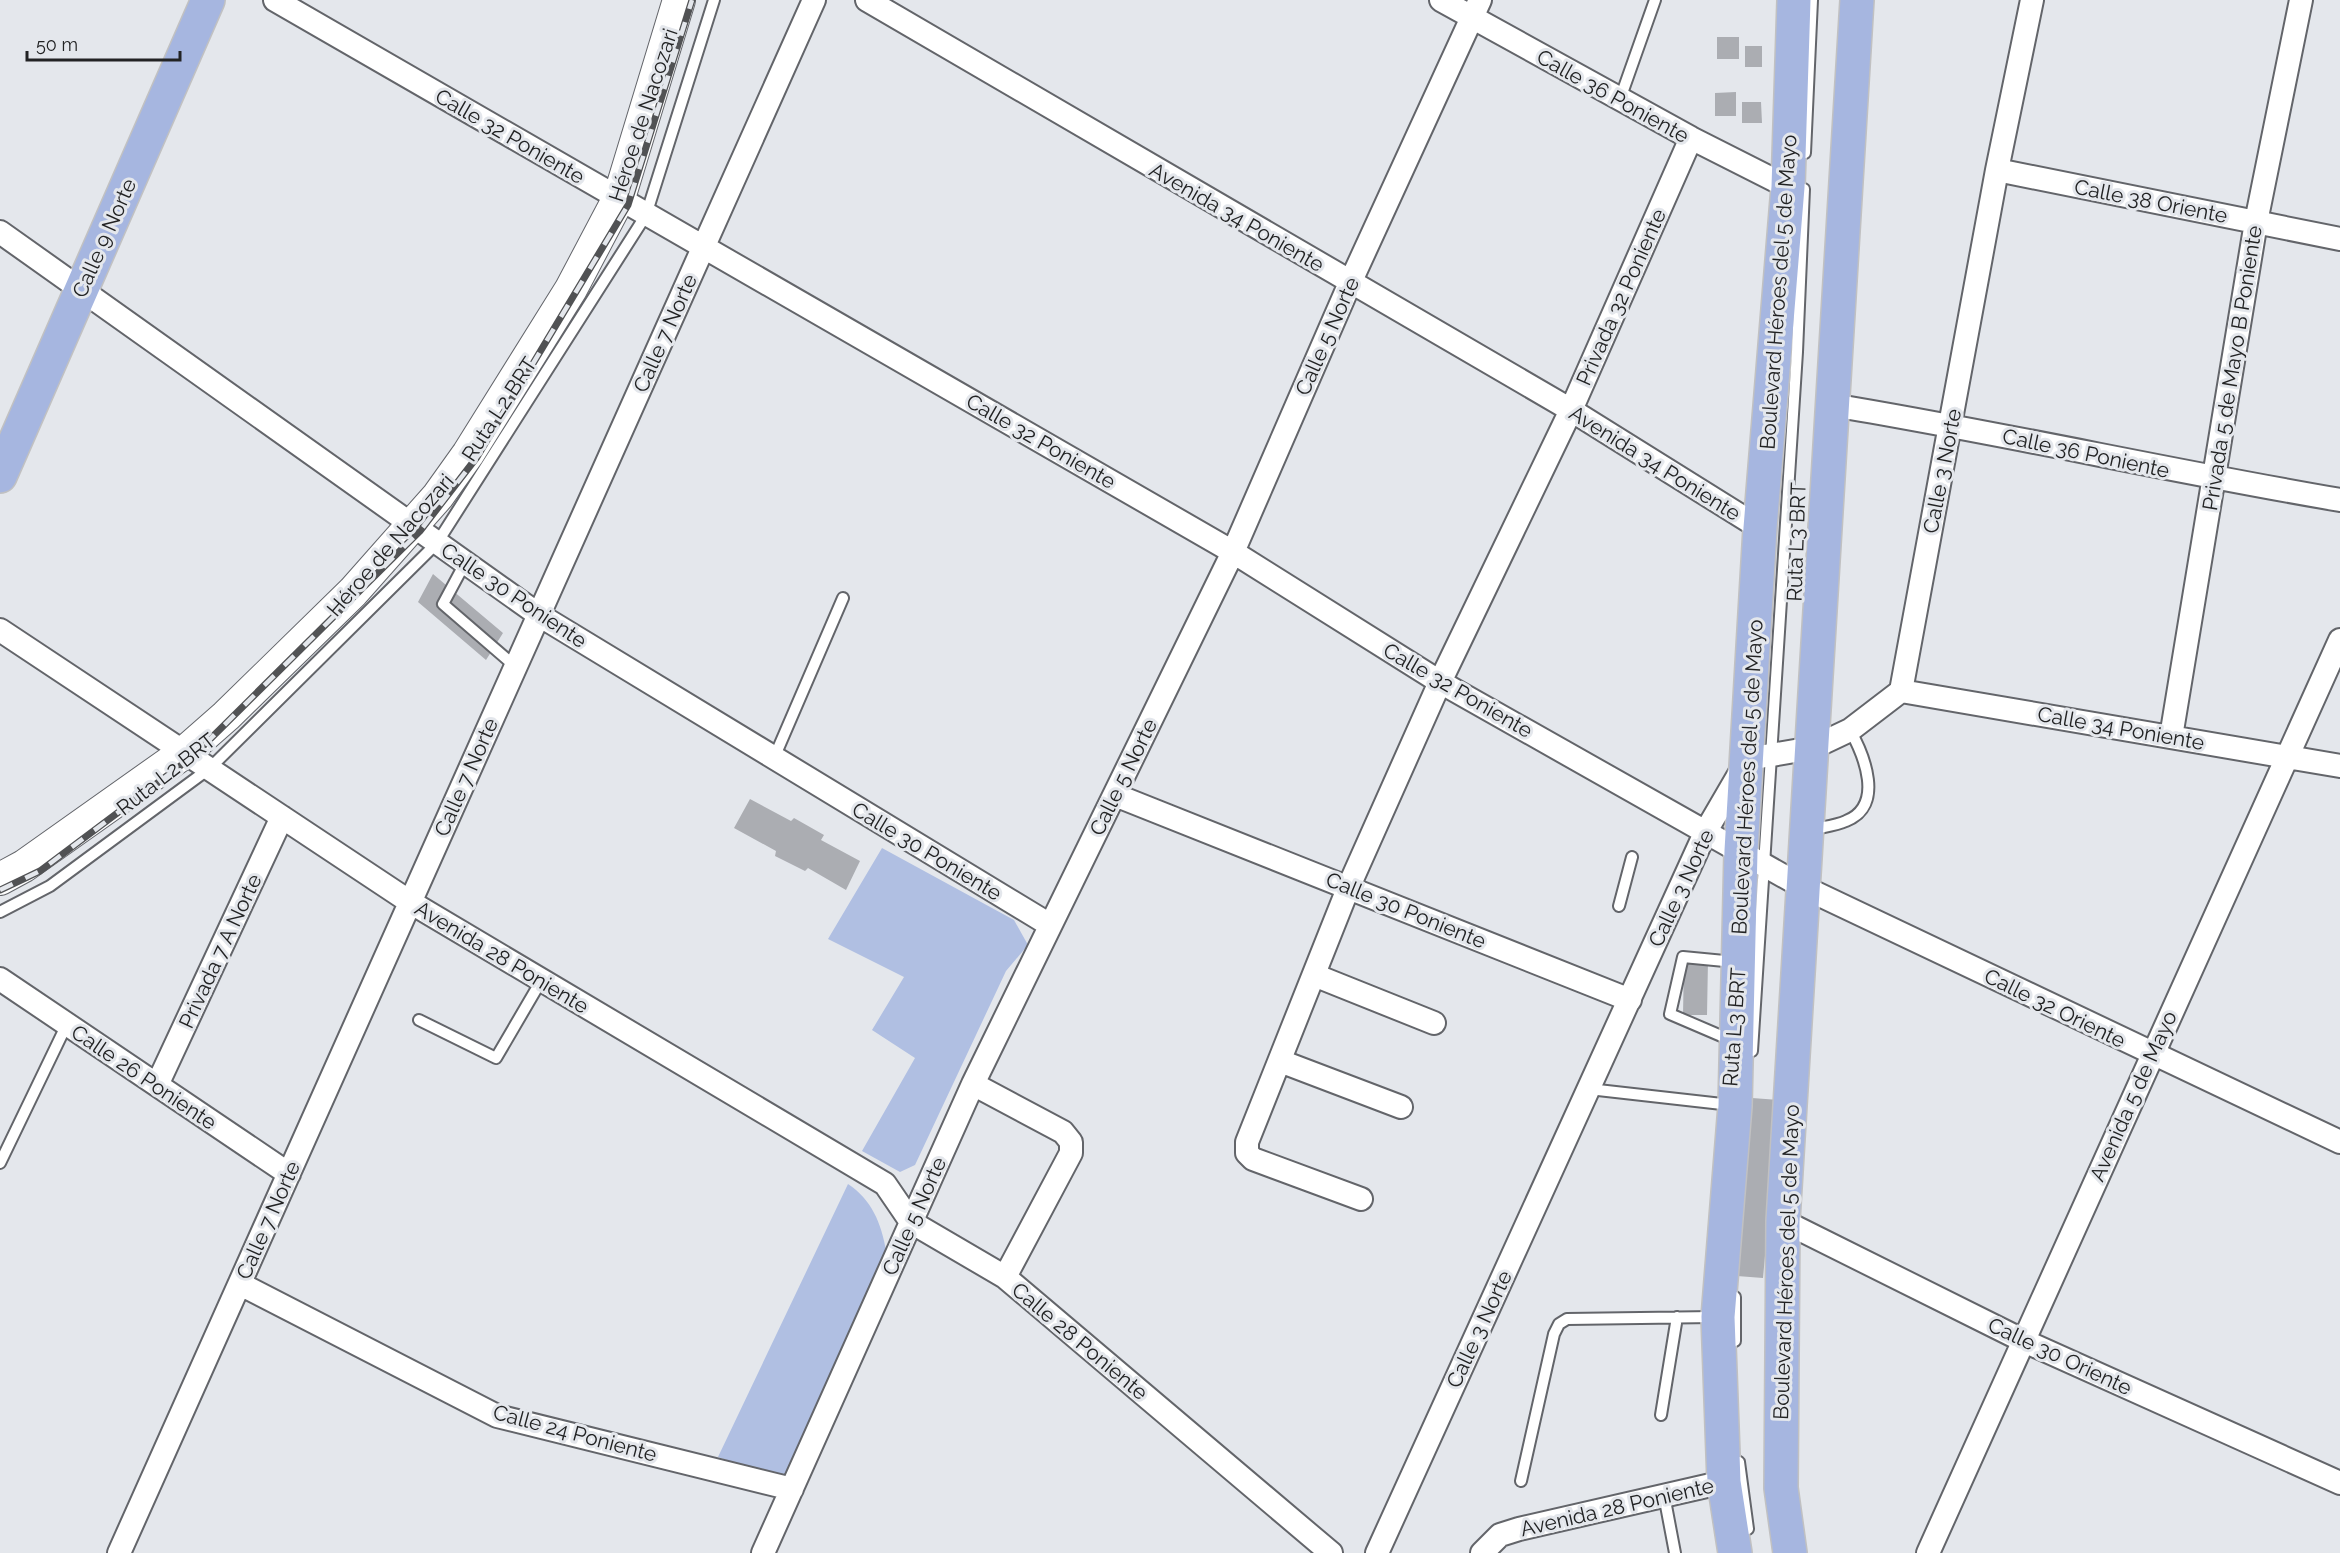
<svg xmlns="http://www.w3.org/2000/svg" width="2340" height="1553" font-family="Raleway,sans-serif">
<rect width="100%" height="100%" fill="#e4e7ec"/>
<path fill="#b0bfe2" d="M882 848 1014 920 1028 945 1006 971 915 1165 900 1172 862 1151 915 1058 872 1030 904 977 828 939Z
M848 1184C872 1200 881 1223 886 1250L793 1470 779 1478 718 1457Z"/>
<path fill="#abadb2" d="M1717 37H1739V59H1717Z
M1745 46H1762V67H1745Z
M1736 92V116H1715V93Z
M1742 102H1761L1762 123H1742Z
M433 574 503 633 486 660 418 602Z
M750 799 791 821 794 818 824 835 821 840 860 861 846 890 808 868 805 871 775 856 776 851 734 828Z
M1684 960H1708L1707 1015H1683Z
M1752 1098 1779 1100 1763 1278 1737 1276Z"/>
<g fill="none" stroke-linecap="round" stroke-linejoin="round">
<defs>
<path id="lane" d="M1620 99 1655 0
M1805 153 1812 0
M465 563 443 604 516 667
M774 758 843 598
M1810 830C1821 827 1835 826 1846 821 1885 806 1864 755 1850 730
M1619 906 1632 857
M0 912 50 886 210 768 437 543 646 215 714 0
M419 1020 496 1058 541 981
M1733 1041 1670 1014 1683 957 1735 962
M1752 1051 1797 352 1804 189
M1589 1089 1731 1105
M0 1163 67 1024
M1735 1341V1297
M1661 1415 1677 1317
M1739 1462 1748 1529
M1521 1481 1554 1334 1559 1324 1567 1319 1714 1317
M1664 1495 1675 1553"/>
<path id="street" d="M275 0 1233 552 1440 682 1803 887 2340 1142
M867 0 1571 410 1760 528
M1441 0 1691 138 1788 187
M1997 170 2340 239
M0 232 539 615 1050 925
M1832 405C2002 433 2170 471 2340 500
M0 630 410 902 885 1184 911 1222 1005 1277 1331 1553
M1901 691 2340 766
M2171 737 2256 222 2301 0
M1115 795 1630 1000
M1314 975 1434 1023
M0 979 289 1174
M1280 1061 1401 1107
M973 1084 1063 1132 1071 1142V1153L1005 1277
M157 1085 282 817
M1361 1199 1253 1159 1247 1153V1142L1349 886 1440 682 1571 410 1691 138
M1783 1221 2022 1340 2340 1483
M240 1284 497 1416 792 1489
M119 1553 814 0
M763 1553 973 1084 1233 552 1350 283 1480 0
M1377 1553 1706 831 1748 759 1812 748 1850 730 1901 691 1997 170 2032 0
M1482 1553 1500 1535 1519 1529 1724 1482
M1928 1553 2340 640"/>
<path id="secondary" d="M0 879 24 866 185 752 226 716 353 592 438 496 468 454 571 289 619 198 679 0"/>
<path id="primary" d="M0 476 208 0
M1735 1553 1724 1482 1718 1317 1735 1106 1741 851 1760 528 1788 187 1794 0
M1790 1553 1781 1488 1783 1221 1857 0"/>
</defs>
<use href="#lane" stroke="#63656a" stroke-width="14"/>
<use href="#street" stroke="#63656a" stroke-width="26"/>
<use href="#secondary" stroke="#63656a" stroke-width="34"/>
<use href="#primary" stroke="#c1c1c2" stroke-width="36"/>
<use href="#lane" stroke="#fff" stroke-width="10"/>
<use href="#street" stroke="#fff" stroke-width="22"/>
<use href="#secondary" stroke="#fff" stroke-width="32"/>
<use href="#primary" stroke="#a6b6e0" stroke-width="33"/>
<defs>
<path id="rail" d="M0 890 40 871 192 757 420 531 477 457 628 205 692 0"/>
</defs>
<use href="#rail" stroke="#515254" stroke-width="7"/>
<use href="#rail" stroke="#e4e7ec" stroke-width="4.5" stroke-dasharray="14" stroke-linecap="butt"/>
</g>
<g text-anchor="middle" dominant-baseline="central" stroke-width="6" stroke-linejoin="round" paint-order="stroke">
<g font-size="21" fill="#222324" stroke="#e4e7ec">
<text transform="translate(1613 96) rotate(29)">Calle 36 Poniente</text>
<text transform="translate(643 115) rotate(-72)">Héroe de Nacozari</text>
<text transform="translate(510 136) rotate(30)">Calle 32 Poniente</text>
<text transform="translate(2151 201) rotate(11)">Calle 38 Oriente</text>
<text transform="translate(1237 217) rotate(30)">Avenida 34 Poniente</text>
<text transform="translate(104 238) rotate(-66)">Calle 9 Norte</text>
<text transform="translate(1778 292) rotate(-86)">Boulevard Héroes del 5 de Mayo</text>
<text transform="translate(1621 297) rotate(-66)">Privada 32 Poniente</text>
<text transform="translate(665 333) rotate(-66)">Calle 7 Norte</text>
<text transform="translate(1327 336) rotate(-66)">Calle 5 Norte</text>
<text transform="translate(2232 368) rotate(-81)">Privada 5 de Mayo B Poniente</text>
<text transform="translate(499 409) rotate(-57)">Ruta L2 BRT</text>
<text transform="translate(1041 441) rotate(30)">Calle 32 Poniente</text>
<text transform="translate(2086 453) rotate(12)">Calle 36 Poniente</text>
<text transform="translate(1655 463) rotate(32)">Avenida 34 Poniente</text>
<text transform="translate(1942 471) rotate(-79)">Calle 3 Norte</text>
<text transform="translate(1796 542) rotate(-88)">Ruta L3 BRT</text>
<text transform="translate(390 545) rotate(-49)">Héroe de Nacozari</text>
<text transform="translate(514 595) rotate(34)">Calle 30 Poniente</text>
<text transform="translate(1458 690) rotate(30)">Calle 32 Poniente</text>
<text transform="translate(2121 728) rotate(10)">Calle 34 Poniente</text>
<text transform="translate(166 774) rotate(-38)">Ruta L2 BRT</text>
<text transform="translate(466 777) rotate(-66)">Calle 7 Norte</text>
<text transform="translate(1123 777) rotate(-64)">Calle 5 Norte</text>
<text transform="translate(1747 777) rotate(-87)">Boulevard Héroes del 5 de Mayo</text>
<text transform="translate(927 851) rotate(31)">Calle 30 Poniente</text>
<text transform="translate(1681 888) rotate(-65)">Calle 3 Norte</text>
<text transform="translate(1406 910) rotate(22)">Calle 30 Poniente</text>
<text transform="translate(220 951) rotate(-65)">Privada 7 A Norte</text>
<text transform="translate(502 957) rotate(31)">Avenida 28 Poniente</text>
<text transform="translate(2055 1008) rotate(26)">Calle 32 Oriente</text>
<text transform="translate(1734 1027) rotate(-86)">Ruta L3 BRT</text>
<text transform="translate(144 1077) rotate(34)">Calle 26 Poniente</text>
<text transform="translate(2133 1096) rotate(-66)">Avenida 5 de Mayo</text>
<text transform="translate(914 1216) rotate(-66)">Calle 5 Norte</text>
<text transform="translate(268 1220) rotate(-66)">Calle 7 Norte</text>
<text transform="translate(1786 1262) rotate(-88)">Boulevard Héroes del 5 de Mayo</text>
<text transform="translate(1479 1329) rotate(-65)">Calle 3 Norte</text>
<text transform="translate(1080 1341) rotate(40)">Calle 28 Poniente</text>
<text transform="translate(2060 1356) rotate(25)">Calle 30 Oriente</text>
<text transform="translate(575 1433) rotate(15)">Calle 24 Poniente</text>
<text transform="translate(1617 1507) rotate(-13)">Avenida 28 Poniente</text>
</g>
</g>
<path d="M27 51v9h153v-9" fill="none" stroke="#222324" stroke-width="3"/>
<text x="36" y="51" font-size="18" fill="#222324" stroke="#e4e7ec" stroke-width="4.5" paint-order="stroke">50 m</text>
</svg>
